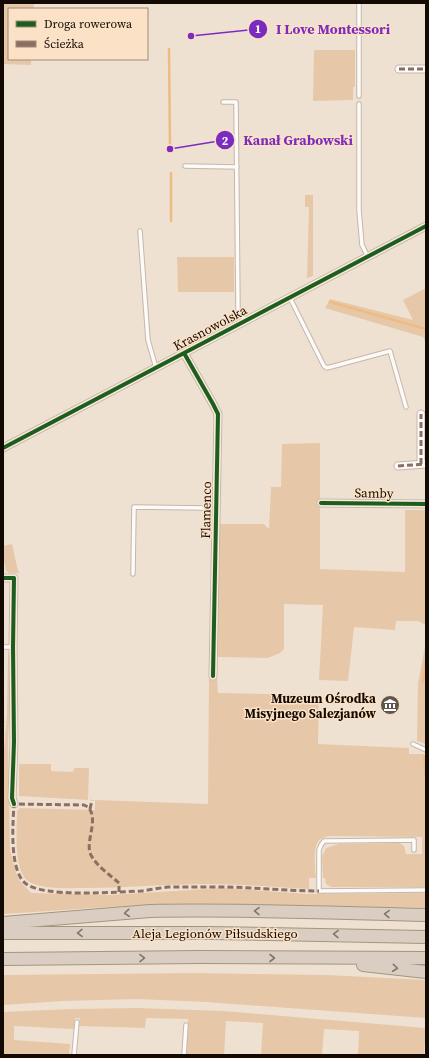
<svg xmlns="http://www.w3.org/2000/svg" width="429" height="1058" font-family="'Source Serif 4',serif">
<rect width="100%" height="100%" fill="#efe1d2"/>
<path fill="#e6c8a8" d="M3 3H34V9H9V59H31V65L3 64Z
M314 50H355V87H353V100L313 101Z
M305 195H313V276L307 278 309 207H305Z
M177 257H234V292H178Z
M426 288V343L423 337 325 308 330 299 413 320 403 300Z
M320 443V569L405 572V510H426V625L418 621H396L395 630 354 627 348 681 319 680 323 605 284 604V649L280 653 268 658 217 657 219 524H264L269 529 271 487H281L282 444Z
M12 544 18 571 20 573H9L6 571 3 556V546Z
M426 640V744L417 741 418 684Z
M8 654 12 658 8 743 10 850 16 873 20 881 31 893 110 895 223 888 308 894 426 893V908L334 906 156 904 3 914V761L7 715Z
M209 677H217L218 693 319 695 318 744 409 748V754H424L426 773V887H331L326 884 325 878H323L322 856 326 848 339 844 400 843 404 846 406 854H422V837L330 836C325 837 320 838 318 842 313 847 315 871 316 878H309V889C275 887 240 884 206 884 165 884 125 888 85 888 70 888 41 890 28 881 13 870 17 828 17 811L20 808 95 810V800L208 804Z
M19 764H51V771L73 772 74 768H89L88 800 19 796Z
M194 973 327 975 426 980V1018L206 1002 137 999 64 1001 3 1005V975Z
M138 1008 223 1011 426 1028 424 1055H358L359 1031 324 1029 322 1055H261L263 1023 226 1021 224 1055H186L188 1019 146 1018 145 1028 79 1026 80 1018H75L74 1029 14 1026V1040L70 1044 69 1055H3V1012L70 1009Z"/>
<g fill="none" stroke-linecap="round" stroke-linejoin="round">
<path stroke="#eebb83" stroke-width="2.5" d="M169 49 170 149
M171 173V221
M330 302 426 329
M423 682 426 660
M424 756 426 779"/>
<defs>
<path id="lane" d="M359 96V3
M223 102H236L238 309 245 321
M359 104V210L362 245 368 257
M185 166 237 167
M140 231 148 340 156 368
M290 298 324 366 327 368 390 351 406 407
M133 574 134 507 205 508
M3 647H13
M413 744 426 750
M414 850V840L324 841 321 845 319 850V891L426 890
M74 1055 77 1022
M184 1055 186 1025"/>
<path id="street" d="M399 69H426
M184 353 213 404 218 414 213 676
M3 448 426 226
M421 464V414
M398 466 426 464
M321 503 426 504
M3 578H14L13 647 14 742 12 798 14 804"/>
<path id="highway" d="M3 923 150 911C242 909 334 913 426 915
M3 933H209L426 937
M3 959 199 957 426 958
M363 965 426 972"/>
</defs>
<use href="#lane" stroke="#c2b8ac" stroke-width="5.5"/>
<use href="#street" stroke="#c2b8ac" stroke-width="9"/>
<use href="#highway" stroke="#a49581" stroke-width="14"/>
<path stroke="#d0ccc8" stroke-width="1.5" stroke-dasharray="1 3" stroke-linecap="butt" d="M3 564 4 571
M3 742 5 718
M3 894H7L24 882"/>
<use href="#lane" stroke="#fdfaf8" stroke-width="3.5"/>
<use href="#street" stroke="#fdfaf8" stroke-width="7"/>
<use href="#highway" stroke="#d9cec1" stroke-width="12"/>
<path stroke="#8d6e63" stroke-width="3" stroke-dasharray="6 3" stroke-linecap="butt" d="M399 69H426
M421 464V414
M398 466 426 464
M90 809 92 800
M119 892V883C110 875 95 865 90 853 86 839 99 819 88 807L84 805 14 804C13 823 9 869 25 883 42 898 117 892 141 891 150 890 159 888 168 887 185 887 202 887 219 887 253 887 286 891 319 891"/>
<defs>
<path id="cycleway" d="M184 353 213 404 218 414 213 676
M3 448 426 226
M321 503 426 504
M3 578H14L13 647 14 742 12 798 14 804"/>
</defs>
<use href="#cycleway" stroke="#fbe1c6" stroke-width="6"/>
<use href="#cycleway" stroke="#1b5e20" stroke-width="4"/>
</g>
<defs><path id="oneway-chevron" d="M-2-3.5L2.5 0L-2 3.5" fill="none" stroke-width="1.6" stroke-linecap="round" stroke-linejoin="round"/></defs>
<g stroke="#7f766c">
<use href="#oneway-chevron" transform="translate(257 911) rotate(-179)"/>
<use href="#oneway-chevron" transform="translate(127 913) rotate(175)"/>
<use href="#oneway-chevron" transform="translate(387 914) rotate(-178)"/>
<use href="#oneway-chevron" transform="translate(80 933) rotate(179)"/>
<use href="#oneway-chevron" transform="translate(336 934) rotate(-179)"/>
<use href="#oneway-chevron" transform="translate(142 958) rotate(-1)"/>
<use href="#oneway-chevron" transform="translate(272 958)"/>
<use href="#oneway-chevron" transform="translate(395 968) rotate(6)"/>
</g>
<defs>
<symbol id="museum-disc" viewBox="-11 -11 22 22"><circle r="9.5" fill="#5f554b" stroke="#fbe1c6"/><path d="M0-6L6-3V-2H-6V-3ZM-5-1h2V3h-2ZM-1-1h2V3h-2ZM3-1h2V3H3ZM-6 4H6V6H-6Z" fill="#fff"/></symbol>
</defs>
<g fill-rule="evenodd">
<use href="#museum-disc" x="379" y="694" width="22" height="22"/>
</g>
<g text-anchor="middle" dominant-baseline="central" stroke-width="3" stroke-linejoin="round" paint-order="stroke">
<g font-size="13" fill="#120a03" stroke="#fbe1c6">
<text transform="translate(210 328) rotate(-28)">Krasnowolska</text>
<text transform="translate(374 493) rotate(1)">Samby</text>
<text transform="translate(206 510) rotate(-89)">Flamenco</text>
<text x="215" y="933">Aleja Legionów Piłsudskiego</text>
</g>
<g font-size="13" font-weight="bold" fill="#120a03" stroke="#fbe1c6" text-anchor="end">
<text x="376" y="698">Muzeum Ośrodka<tspan x="376" dy="15">Misyjnego Salezjanów</tspan></text>
</g>
</g>
<path fill="none" stroke="#7b2cbf" stroke-width="1.5" d="M191 36L258 29M170 149L225 140"/>
<g fill="#7b2cbf" stroke="#fbe1c6" stroke-width="1.5">
<circle cx="191" cy="36" r="4"/>
<circle cx="170" cy="149" r="4"/>
<circle cx="258" cy="29" r="10"/>
<circle cx="225" cy="140" r="10"/>
</g>
<g font-size="12" text-anchor="middle" font-weight="bold" fill="#fff">
<text x="258" y="33">1</text>
<text x="225" y="145">2</text>
</g>
<g font-size="14" text-anchor="middle" font-weight="bold" fill="#7b2cbf" stroke="#fbe1c6" stroke-width="3" stroke-linejoin="round" paint-order="stroke">
<text x="333" y="34">I Love Montessori</text>
<text x="298" y="145">Kanał Grabowski</text>
</g>
<rect width="429" height="1058" fill="none" stroke="#120a03" stroke-width="8"/>
<rect x="8" y="8" width="140" height="52" fill="#fbe1c6" stroke="#9e8b78"/>
<rect x="16" y="21" width="20" height="6" fill="#1b5e20" stroke="#9e8b78"/>
<text x="44" y="28" font-size="12" fill="#120a03">Droga rowerowa</text>
<rect x="16" y="41" width="20" height="6" fill="#8d6e63" stroke="#9e8b78"/>
<text x="44" y="48" font-size="12" fill="#120a03">Ścieżka</text>
</svg>
